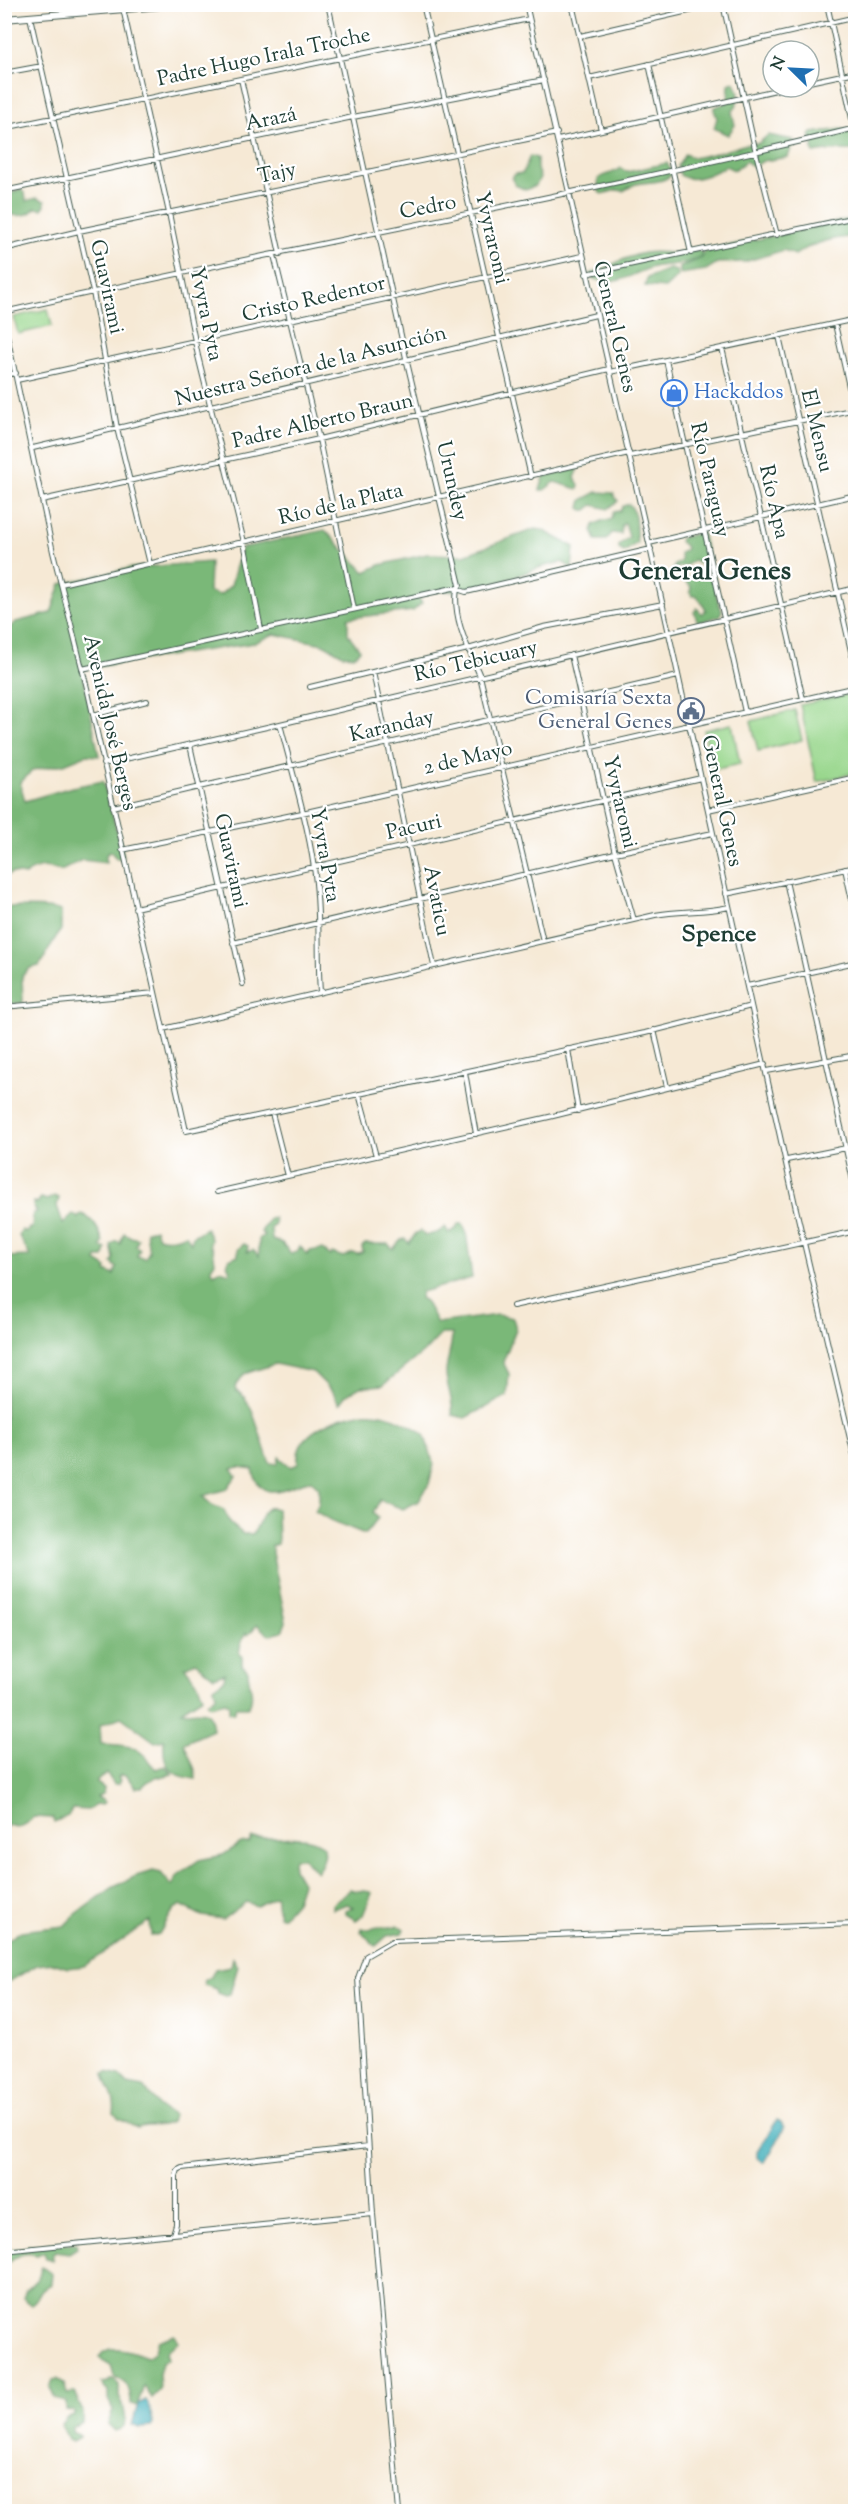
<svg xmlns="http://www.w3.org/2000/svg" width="860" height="2516" font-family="'Sorts Mill Goudy',serif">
<rect width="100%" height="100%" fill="#fff"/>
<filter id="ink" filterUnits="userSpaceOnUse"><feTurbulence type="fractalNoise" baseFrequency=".0167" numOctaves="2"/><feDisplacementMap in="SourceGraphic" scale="12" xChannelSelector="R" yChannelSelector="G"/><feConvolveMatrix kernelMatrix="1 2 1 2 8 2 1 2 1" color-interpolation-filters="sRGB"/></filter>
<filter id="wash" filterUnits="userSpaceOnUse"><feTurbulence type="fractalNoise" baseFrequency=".008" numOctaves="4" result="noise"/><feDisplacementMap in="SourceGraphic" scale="24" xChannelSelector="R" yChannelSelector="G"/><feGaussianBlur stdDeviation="1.35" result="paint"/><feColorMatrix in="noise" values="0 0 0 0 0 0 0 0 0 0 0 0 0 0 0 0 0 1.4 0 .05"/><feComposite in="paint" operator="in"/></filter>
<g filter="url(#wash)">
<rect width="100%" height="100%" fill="#f6e9d5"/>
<path fill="#99d78d" stroke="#5c8a60" stroke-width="1.5" d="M48 309 52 326 18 334 14 317Z
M855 693V773L817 782 800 705Z
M795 710 802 740 758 751 751 721Z
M732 724 740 764 712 770 704 730Z"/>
<path fill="#7ab878" stroke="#4c7a56" stroke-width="1.5" d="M733 82 736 84 739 93 736 107 732 112 735 125 728 135 714 128 717 118 714 110 715 107 728 102 729 84Z
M842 129 855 135V150C841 150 828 150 814 153L812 149 814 143 810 136 812 133Z
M768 135 794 140 788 157 763 161 753 167 746 161 734 170 726 166C714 173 692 184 680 175L678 166 685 154 693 158 721 152 743 145 759 143Z
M530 156 537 158V169L540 178 536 185 526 190 515 185 512 178 515 174 523 173Z
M667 163 672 173C665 184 649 181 636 184 632 185 628 189 623 191L617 190 602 194 599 192 598 179C606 173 612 175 620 168L627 172Z
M20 189 25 193 26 201 37 198 45 201V205L42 209 35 208C29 217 14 217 5 213V197Z
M855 218V237C835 237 812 243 795 255L784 250 744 262 717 263 706 270 680 274V267L702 258 704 251Z
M692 250H700L702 254 701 257C687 265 674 264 659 266 632 270 624 289 591 278L590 274C609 267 624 257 644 253 661 250 672 256 692 250Z
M669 269 677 271 678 276 665 288 645 286 647 278Z
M574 469 578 470 575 478 579 485 578 489 555 482 544 490H540L544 477Z
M597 492 613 493 618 501 608 509 593 505 587 510H583L580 508 582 500Z
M629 504C638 513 635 531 637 543L624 552 619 549V545L629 537 625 523 622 525 621 534 612 533 606 540H596L592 531 594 525 604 520H611L614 512 620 511 623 506Z
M535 529 542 530 574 547 572 568 562 562 541 567 503 581 452 591H428L417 596 422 603 413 611 348 618V634L360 650 354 656 343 655 323 644 274 634 254 643 82 669 99 756 86 755 64 764 33 770 20 783 25 801 72 787 103 781 124 857 117 859 110 851 106 855V863L82 860 61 871C46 866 38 865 25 875L12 873 5 876V631L16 622 51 613 61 584 130 568 210 562 209 592 220 595 231 585 241 548 325 530 365 572 380 565 427 554 464 555Z
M702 532 707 553 705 559 698 564 694 560 687 565 673 569 675 565 681 561 680 553 686 549 685 546 679 541 681 538Z
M709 574 714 576 717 598 722 611 719 616 700 622 697 620 694 612 697 608 702 614 706 609 697 596H692L690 592 691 587 685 581 687 578H704Z
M5 906C22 909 46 905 61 911V930C51 942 48 954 39 966L30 968 22 976 23 1003 5 1004Z
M54 1196 59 1198 57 1206 63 1223 73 1214 78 1218 81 1214C92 1217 100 1231 103 1242L101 1247 106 1249 104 1258H97L96 1261 107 1268 106 1271 114 1275 117 1268 112 1263 114 1258 111 1245 117 1241 120 1244 124 1233 131 1237 138 1239 136 1246 140 1249 137 1256 145 1258 149 1252 146 1231 155 1229 158 1237C165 1240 179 1238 186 1234L191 1243 193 1236 206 1228 211 1239 210 1245 213 1249 215 1262 211 1268 214 1274 221 1270 229 1273 230 1271 227 1264 229 1259 238 1255V1249L244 1244 248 1246 247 1252 253 1250 259 1256V1238L264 1236 261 1232 269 1219 274 1218 275 1223 271 1228 272 1240 282 1243 291 1254 297 1252 300 1246 307 1255 310 1251 322 1249 331 1256 332 1253 343 1257 352 1253 359 1254 363 1252 362 1247 365 1244H388L393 1249 401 1240 405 1239 409 1243 416 1233 421 1231 425 1236 439 1232 445 1227 449 1233 456 1229 458 1224H463L466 1232 472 1278 421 1292 420 1298 425 1301 437 1323 498 1315 513 1318 516 1329 503 1362 509 1374 507 1396 465 1418 452 1415C454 1399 446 1387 446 1372 447 1359 452 1347 452 1334H441L427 1349 383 1385 360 1387 345 1396 339 1404 333 1392 313 1372 275 1364 244 1374 235 1387 236 1391C253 1395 262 1447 270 1463L278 1464 279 1457 291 1467 298 1464C298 1460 297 1454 299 1450 307 1427 351 1410 373 1413 392 1414 409 1424 424 1434L434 1464 429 1484 419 1501 403 1509 380 1500 373 1513 378 1518 365 1534 330 1520 315 1511 319 1503V1488L311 1480C285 1488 259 1505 253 1469L239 1467 232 1469 236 1476 227 1489 202 1496 212 1505 224 1510 231 1524 243 1534H252C261 1526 258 1513 270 1507L277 1509 278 1544 272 1546V1553L286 1622 282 1632 269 1635 257 1625 248 1635 246 1633 241 1642 239 1654 242 1657V1665L248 1671C248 1684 256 1696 248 1707H236L233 1713 229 1712V1704L225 1702 210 1706 207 1703 216 1695 214 1687 224 1680 225 1673 214 1677 195 1662 185 1667 198 1684 203 1697 181 1711C200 1715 210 1701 213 1730L184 1743 195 1770 196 1779C169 1776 162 1766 164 1740L155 1742 121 1717 100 1725 101 1744C130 1746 137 1743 156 1769L165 1766 172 1774C162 1777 147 1778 142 1788H135L127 1776 122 1775 118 1777 120 1780 118 1784H114L107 1774 97 1780V1783L104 1788 103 1793 97 1797 105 1802 102 1805 96 1804 88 1810 72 1809 68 1816 54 1822 53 1818 33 1817C24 1826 20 1829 8 1825L5 1828V1257L30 1256 19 1236 22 1230 27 1232 29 1228H32L33 1213 37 1212 33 1206 34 1202 37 1203 41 1198 47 1200Z
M252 1838C276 1840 348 1826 317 1872L303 1858H295L293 1861 294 1869 302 1883 296 1901 283 1916H279C276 1909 279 1902 275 1896L257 1906 246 1902 223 1919 202 1916 181 1905 174 1909 159 1934 151 1936 150 1921 84 1966 68 1968 53 1963 37 1965 10 1981H5V1942L21 1931 64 1926 76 1914 112 1888 136 1876 153 1871 161 1873 172 1886 178 1875 199 1860 223 1855 241 1843H249Z
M350 1889C358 1893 365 1889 372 1893L363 1915 356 1920 346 1914V1910L353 1907 347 1904 333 1909 332 1905Z
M398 1925 404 1929 402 1933 387 1936 376 1946 361 1932 362 1928 370 1930C379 1923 388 1931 398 1925Z
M233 1958 238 1966 230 1994 226 1996 218 1993 217 1989 204 1985V1981L211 1977 215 1969 231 1966Z
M107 2072 119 2075 128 2084 144 2087 159 2107 173 2115 171 2122C160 2128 147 2124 137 2128L119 2119 114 2113C117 2097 106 2087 104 2073Z
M52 2243 76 2244 77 2248 69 2253 55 2251 52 2255V2260L46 2258 44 2252 37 2255C26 2251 18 2255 10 2262L5 2260 6 2249H24L29 2245 36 2247Z
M42 2267 52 2274 51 2284C35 2293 42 2296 32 2305L23 2298 26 2290 38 2278Z
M174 2335 178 2342 166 2352 168 2359 162 2363 159 2374 160 2390 152 2398 144 2386 137 2406 131 2404C131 2390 127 2382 114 2376L111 2365 99 2358C106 2341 135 2352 147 2357L154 2352 158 2341Z
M57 2379 64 2383 67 2394 75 2393C79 2398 78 2405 83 2411V2422L72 2427V2431L79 2435V2437L72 2441 68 2439 61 2424 66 2418 74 2415V2411L66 2410V2402L55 2399 50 2388 53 2380Z
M110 2379H114L119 2385V2397L123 2404 126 2420 123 2428 115 2431 108 2424 113 2410 108 2399V2391L101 2383 108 2382Z"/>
<path fill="#3dadb9" stroke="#2e7576" stroke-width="1.5" d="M777 2120 781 2122 784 2128 771 2153 763 2162 757 2157V2152Z
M146 2400 149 2403 153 2424 151 2427 139 2428 132 2425 138 2404Z"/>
</g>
<g filter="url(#ink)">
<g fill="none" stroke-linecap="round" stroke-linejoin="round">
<defs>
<path id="minor" d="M122 4 169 213 198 356 244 542 261 629
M423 4 531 477
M526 4 649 543 796 1209 856 1464
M572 4 601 130
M723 4 756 153 777 235
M827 4 856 137
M30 17 93 292 117 428 150 564
M580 36 719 4
M649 64 691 253
M4 73 42 66
M589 78 856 17
M241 79 280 254
M809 82 856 72
M4 128 529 19
M558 140 789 87
M4 191 353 117 544 80
M4 249 79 231 557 133
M274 255 319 439 354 609
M586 274 856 217
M4 312C288 247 573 197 856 128
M4 321 53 552 88 692 186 1131 645 1033 751 1006
M835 324 856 418
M779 336 856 673
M722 348 803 699
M666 360 745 712
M610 372 856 319
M4 375 16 373
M17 380 582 256
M33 448 596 315
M630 456 856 409
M42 500 319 439 609 369
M649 543 856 495
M61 584 629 453
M571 655 615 853 634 920
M82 669 453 588 457 589 460 585 406 358 328 4
M373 672 434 966
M310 687 468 649 544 627 663 604
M93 715 147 701
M280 724C292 771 307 820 314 868 321 910 317 951 320 992
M190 745 243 984
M103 764 280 724 856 588
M113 807 678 676
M708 810 856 777
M122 850 302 813 856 687
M845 869 856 918
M786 881 856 1194
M726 894 856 867
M135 908 701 778
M543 941 480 676C469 650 452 618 457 589L466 592 651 549
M233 943 615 853 713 833
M747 986 856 962
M4 1007 155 993
M163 1029 655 915C680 910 703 913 729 907
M654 1030 667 1087
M568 1049 578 1111
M767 1071 856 1055
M465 1072 476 1134
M359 1094 376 1156
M272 1113 288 1176
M787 1160 856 1146
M217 1192 549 1117 765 1064
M513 1306 856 1231
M173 2234 176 2224V2176L178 2170 182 2168 368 2146
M4 2251 373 2214
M399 2512 373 2214 358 1978 366 1956 392 1941 856 1924"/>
<path id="secondary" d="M4 19 185 4"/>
</defs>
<use href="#minor" stroke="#3f574c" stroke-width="6"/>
<use href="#secondary" stroke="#3f574c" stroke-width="8"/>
<use href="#minor" stroke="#fff" stroke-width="4"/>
<use href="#secondary" stroke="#fff" stroke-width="6"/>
</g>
</g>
<defs>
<symbol id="shop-ring" viewBox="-11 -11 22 22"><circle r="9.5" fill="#fff" stroke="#3f7fe0" stroke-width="1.5"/><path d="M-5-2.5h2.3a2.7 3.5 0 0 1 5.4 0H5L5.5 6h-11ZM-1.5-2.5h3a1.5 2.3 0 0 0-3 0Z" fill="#3f7fe0"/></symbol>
<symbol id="civic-ring" viewBox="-11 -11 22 22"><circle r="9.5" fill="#fff" stroke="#5c6f8a" stroke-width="1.5"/><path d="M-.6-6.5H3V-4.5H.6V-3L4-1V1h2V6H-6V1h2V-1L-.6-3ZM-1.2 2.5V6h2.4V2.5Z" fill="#5c6f8a"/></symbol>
</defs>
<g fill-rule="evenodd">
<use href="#shop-ring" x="659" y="378" width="30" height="30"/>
<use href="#civic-ring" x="676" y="696" width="30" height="30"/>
</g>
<g text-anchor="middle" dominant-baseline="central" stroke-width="4.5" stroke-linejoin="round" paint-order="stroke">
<g font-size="21" fill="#1f3d34" stroke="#fff">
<text transform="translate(264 58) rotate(-12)">Padre Hugo Irala Troche</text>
<text transform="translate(271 120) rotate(-12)">Arazá</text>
<text transform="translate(277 174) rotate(-12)">Tajy</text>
<text transform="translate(428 208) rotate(-11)">Cedro</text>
<text transform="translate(491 238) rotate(77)">Yvyraromi</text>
<text transform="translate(106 287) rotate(78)">Guavirami</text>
<text transform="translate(314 300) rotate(-13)">Cristo Redentor</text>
<text transform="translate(205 314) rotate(78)">Yvyra Pyta</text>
<text transform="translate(614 327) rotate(77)">General Genes</text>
<text transform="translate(311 367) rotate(-14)">Nuestra Señora de la Asunción</text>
<text transform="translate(323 422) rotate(-13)">Padre Alberto Braun</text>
<text transform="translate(816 431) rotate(77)">El Mensu</text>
<text transform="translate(709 480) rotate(77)">Río Paraguay</text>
<text transform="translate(451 481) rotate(77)">Urundey</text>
<text transform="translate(773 502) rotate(77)">Río Apa</text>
<text transform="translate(341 505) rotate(-13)">Río de la Plata</text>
<text transform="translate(476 662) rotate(-13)">Río Tebicuary</text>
<text transform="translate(109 723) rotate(77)">Avenida José Berges</text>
<text transform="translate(392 727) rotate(-13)">Karanday</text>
<text transform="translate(468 759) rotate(-13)">2 de Mayo</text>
<text transform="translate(721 801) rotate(78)">General Genes</text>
<text transform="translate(619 802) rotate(77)">Yvyraromi</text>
<text transform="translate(414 828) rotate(-13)">Pacuri</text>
<text transform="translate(324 855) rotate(80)">Yvyra Pyta</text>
<text transform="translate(230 861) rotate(78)">Guavirami</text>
<text transform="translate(436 901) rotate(79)">Avaticu</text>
</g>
<g font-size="21" fill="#366cbe" stroke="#fff" text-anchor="start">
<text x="694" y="393">Hackddos</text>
</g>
<g font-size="21" fill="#4e5e75" stroke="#fff" text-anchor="end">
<text x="672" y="699">Comisaría Sexta<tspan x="672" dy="24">General Genes</tspan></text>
</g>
<g font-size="24" font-weight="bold" fill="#1f3d34" stroke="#fff">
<text x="719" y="935">Spence</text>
</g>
<g font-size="27" font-weight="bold" fill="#1f3d34" stroke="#fff">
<text x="705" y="572">General Genes</text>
</g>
</g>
<rect width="860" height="2516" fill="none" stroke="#fff" stroke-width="24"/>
<g transform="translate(791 69) rotate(294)"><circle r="28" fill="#ffffff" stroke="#a5b1ae" stroke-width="1.5"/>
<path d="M0-4.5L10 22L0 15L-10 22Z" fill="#1f6fb2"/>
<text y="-9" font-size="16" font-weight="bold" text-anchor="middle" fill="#1f3d34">N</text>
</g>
</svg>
